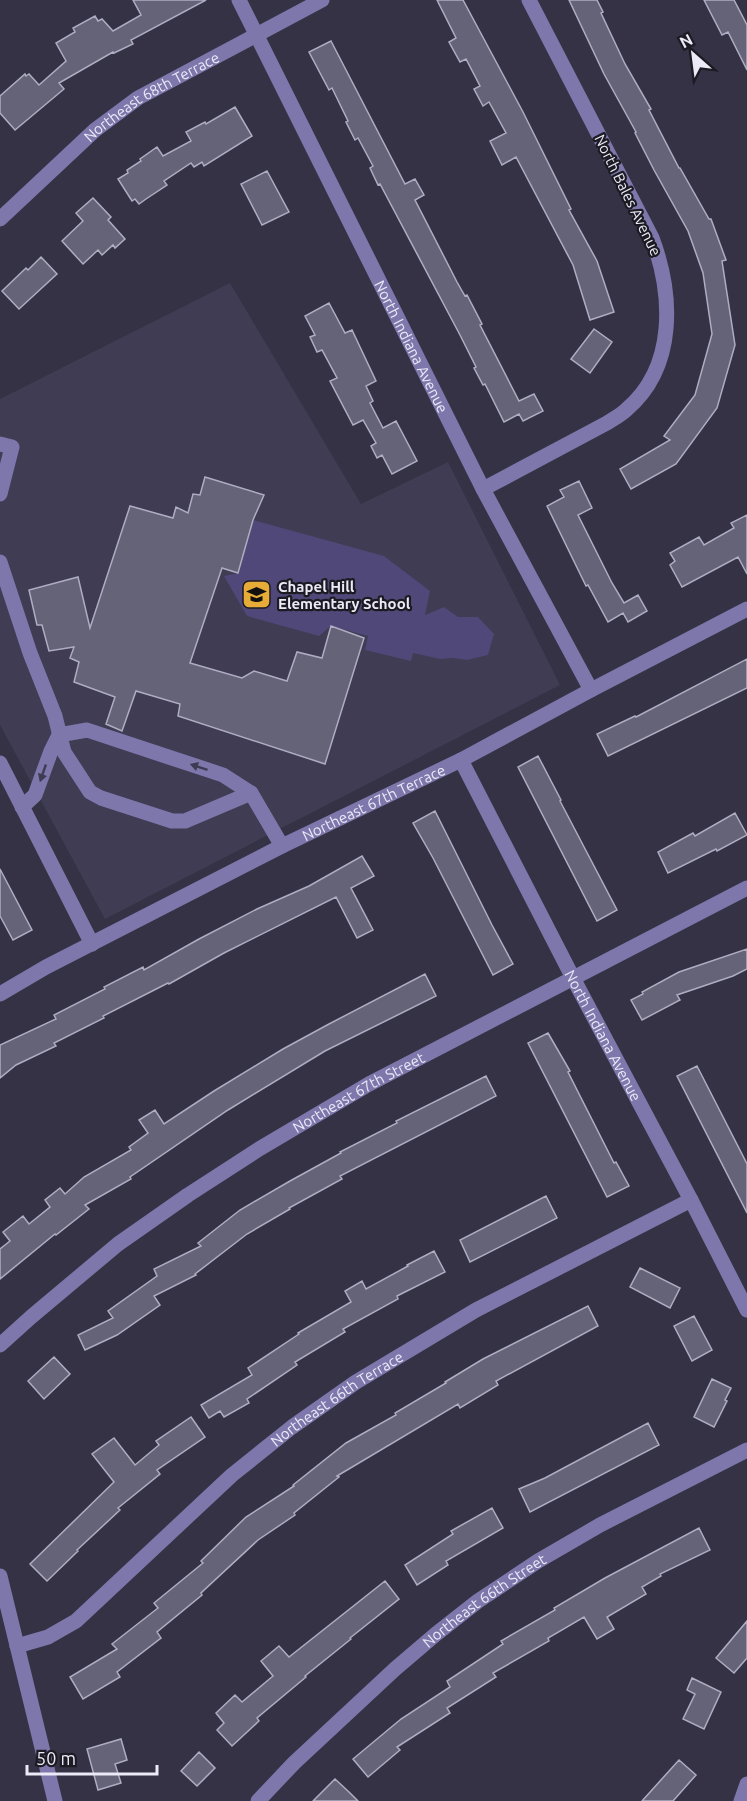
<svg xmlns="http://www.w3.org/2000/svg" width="747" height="1801" font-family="Ubuntu,sans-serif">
<rect width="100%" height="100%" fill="#343244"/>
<path fill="#3f3c53" d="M230 283 361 504 448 462 560 685 105 919 0 725V399Z"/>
<path fill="#504878" d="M253 520 384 556 430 591 425 615 444 607 458 617H478L494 634 488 655 467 660 453 658 440 659 413 653 411 661 365 650 368 636 331 626 319 636 247 616 224 576 239 573Z"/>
<path fill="#656377" stroke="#afadc3" stroke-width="1.5" d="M133 0H206L131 40 133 44 114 53 113 52 59 83 64 89 15 130 0 113V96L25 74 26 76 29 74 39 85 66 61 56 43 75 32 73 28 95 16 98 21 102 19 113 31 141 15Z
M437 0H463L523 112 571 209 569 210 597 261 614 312 590 320 573 265 516 157 502 165 490 141 506 133 489 102 483 106 474 89 480 86 466 59 460 62 449 42 456 38Z
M569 0H597L603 12 601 13 625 64 651 109 649 110 679 168H680L709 219H711L726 260 722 261 735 345 717 408 676 464 631 489 620 469 670 440 664 436 695 395 712 334 703 273 688 231 654 170 635 133 636 132 604 74Z
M704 0H734L747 25V70L728 32 722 35Z
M331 41 405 184 415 179 424 195 415 200 457 282 465 296 467 295 482 324 480 325 519 401 534 394 543 411 523 421 519 414 504 422 485 384 483 385 474 368 476 367 460 335 380 184 378 185 370 168 373 166 358 138 355 140 346 122 348 121 332 88 329 90 309 52Z
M235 107 252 136 204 166 202 162 194 167 191 163 164 181 167 185 146 199 139 204 135 199 132 201 118 179 128 173 127 170 141 161 140 159 157 147 163 156 191 141 186 132 205 122 206 124Z
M267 171 289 212 262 225 241 184Z
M93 198 111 217 108 220 125 239 115 248 113 245 102 255 98 250 83 264 62 241 83 221 76 213Z
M41 257 57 274 19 309 2 291 26 268 28 270Z
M329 303 345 333 352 330 376 381 366 386 373 401 370 403 383 428 396 421 417 461 392 474 382 455 377 458 371 446 376 443 363 420 353 425 330 381 337 378 322 350 317 352 310 337 315 335 305 316Z
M594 329 612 342 590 373 571 359Z
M205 477 264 495 253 520 238 573 222 568 190 663 242 678 254 671 287 681 297 652 322 658 331 626 364 638 325 764 178 716 180 704 136 691 122 731 106 724 115 697 74 682 79 662 70 658 74 647 49 651 42 625H37L29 590 78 577 90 628 130 506 173 518 176 507 188 513 193 494 200 495Z
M579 481 592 508 578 515 612 583 624 603 638 595 647 611 628 622 623 613 608 622 588 585 586 586 547 506 564 497 560 490Z
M747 515V574L738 557 682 587 670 565 675 561 670 553 699 537 704 545 734 528 731 523Z
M747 659V688L608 756 597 734 635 716 636 717Z
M538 756 561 800 560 801 617 910 597 921 518 767Z
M435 811 492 925 513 964 493 975 433 858 413 823Z
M735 813 747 835 717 851 716 849 668 873 658 852 693 833 695 836Z
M362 856 374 876 351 888 373 930 357 938 336 897 224 953 169 984 168 983 103 1016 104 1018 54 1043 56 1046 16 1065 0 1078V1045L56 1019 54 1015 105 989 104 987 143 967 144 970 199 939 257 909 309 886Z
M0 869 32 930 13 940 0 916Z
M747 949V969L733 976 677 995 680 1000 642 1020 631 1000 643 994 642 992 679 972Z
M425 974 436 996 325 1051 228 1110 130 1177 131 1179 85 1205 89 1209 56 1235 55 1234 0 1279V1249L10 1241 3 1232 23 1216 29 1224 50 1207 45 1200 60 1188 65 1194 84 1177 131 1150 129 1147 148 1133 139 1120 155 1110 164 1124 214 1091 283 1049 329 1024Z
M548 1033 570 1071 568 1072 614 1163 616 1162 629 1186 607 1197 528 1043Z
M697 1066 747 1164V1213L677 1076Z
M486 1076 496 1096 340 1176 342 1179 289 1208 290 1209 247 1234 195 1274 196 1275 154 1296 160 1305 117 1335 85 1350 78 1335 113 1318 108 1311 157 1276 154 1269 201 1246 198 1243 240 1210 290 1181 341 1153 340 1152 397 1123 396 1121Z
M546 1196 557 1218 470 1262 460 1240Z
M434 1251 445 1272 397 1296 398 1299 343 1329 345 1332 295 1362 297 1365 247 1399 249 1403 224 1417 220 1411 209 1418 201 1405 252 1375 248 1368 299 1334 298 1333 351 1302 345 1291 362 1281 366 1289 408 1266 407 1265Z
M640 1268 680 1288 670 1308 630 1287Z
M588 1306 598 1326 496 1381 498 1385 460 1408 458 1404 337 1476 339 1477 294 1513 295 1515 258 1540 201 1593 202 1595 157 1632 161 1638 117 1672 120 1677 83 1699 70 1677 117 1649 112 1644 158 1608 154 1603 203 1563 201 1561 246 1517 294 1486 293 1485 346 1443 396 1415 395 1413 446 1383 445 1382 483 1359Z
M694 1316 712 1350 692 1361 674 1326Z
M54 1357 70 1374 44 1399 28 1381Z
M712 1379 731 1388 725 1400 727 1401 714 1427 694 1417Z
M191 1417 205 1437 157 1470 160 1474 118 1508 120 1510 77 1550 78 1551 47 1581 30 1564 114 1482 92 1454 114 1438 135 1465 159 1445 156 1441Z
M648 1423 659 1445 530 1512 519 1489 545 1478Z
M492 1508 503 1528 446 1561 448 1565 417 1585 405 1565 453 1534 451 1531Z
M699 1528 710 1550 660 1574 661 1576 642 1587 646 1594 607 1617 614 1629 597 1639 584 1617 548 1638 549 1641 493 1673 496 1677 447 1708 450 1713 397 1747 400 1750 368 1777 353 1759 401 1719 450 1687 447 1681 503 1644 501 1641 555 1610 554 1608 605 1578Z
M385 1581 399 1599 350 1638 351 1639 305 1676 306 1677 257 1718 259 1721 232 1746 217 1730 224 1723 216 1713 235 1695 242 1702 273 1676 261 1661 279 1646 289 1657Z
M747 1621V1658L734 1673 716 1658Z
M692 1678 721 1692 704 1729 683 1719 695 1694 687 1690Z
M121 1739 127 1760 115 1764 121 1783 98 1790 87 1749Z
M199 1752 215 1768 197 1786 181 1771Z
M679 1760 696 1775 673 1801H642Z
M335 1779 349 1792 358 1801H313Z"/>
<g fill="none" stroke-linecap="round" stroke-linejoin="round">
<g stroke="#7e77ac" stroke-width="15">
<path id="s1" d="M239 0 483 489 591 690"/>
<path id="s2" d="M0 219 95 130 138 98 322 0"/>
<path d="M0 444 12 447 0 494"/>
<path d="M483 489 607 423C613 419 621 415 626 410 677 367 673 294 652 238L529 0"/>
<path d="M0 562 30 653 55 716 64 752 90 792 101 798 172 821H185L251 793"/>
<path id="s3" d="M461 760 573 978 691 1200 747 1310"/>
<path d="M0 763 92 944"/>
<path d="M22 807 35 795 51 751 59 735 87 730 223 775 251 793 282 846"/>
<path id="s4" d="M0 994 46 967 282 846 461 760 591 690 747 609"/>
<path id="s5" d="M0 1345 31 1317 118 1244 188 1195 259 1149 369 1084 747 888"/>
<path d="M0 1576 55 1801"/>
<path id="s6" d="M17 1646 48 1637 76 1621 232 1475 292 1427 356 1382 476 1310 691 1200"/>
<path id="s7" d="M258 1801 294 1763 395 1669 436 1634 478 1601 538 1561 600 1525 747 1450"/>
<path d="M741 1801 747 1784"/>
</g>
</g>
<defs><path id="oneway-solid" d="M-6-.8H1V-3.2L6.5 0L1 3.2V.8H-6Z" transform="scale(1.5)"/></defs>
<g fill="#3e3b53">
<use href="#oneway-solid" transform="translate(199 767) rotate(-162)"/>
<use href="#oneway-solid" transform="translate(43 773) rotate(109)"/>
</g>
<defs>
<symbol id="school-square" viewBox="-11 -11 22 22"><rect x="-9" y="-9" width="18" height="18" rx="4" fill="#e7ac37" stroke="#1c1b23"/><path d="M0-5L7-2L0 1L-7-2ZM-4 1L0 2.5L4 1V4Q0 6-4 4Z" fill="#111"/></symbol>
</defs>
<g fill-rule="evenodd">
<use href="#school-square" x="240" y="578" width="33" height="33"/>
</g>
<g text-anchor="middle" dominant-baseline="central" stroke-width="4.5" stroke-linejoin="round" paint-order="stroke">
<g font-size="15" fill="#ebeaf6" stroke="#1c1b23">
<text stroke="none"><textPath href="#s2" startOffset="196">Northeast 68th Terrace</textPath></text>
<text transform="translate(628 195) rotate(64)">North Bales Avenue</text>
<text stroke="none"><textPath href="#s1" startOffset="387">North Indiana Avenue</textPath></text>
<text stroke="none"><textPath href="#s4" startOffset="420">Northeast 67th Terrace</textPath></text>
<text stroke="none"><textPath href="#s3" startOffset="310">North Indiana Avenue</textPath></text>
<text stroke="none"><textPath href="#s5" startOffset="440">Northeast 67th Street</textPath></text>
<text stroke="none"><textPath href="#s6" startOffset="408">Northeast 66th Terrace</textPath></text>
<text stroke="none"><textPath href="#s7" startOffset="303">Northeast 66th Street</textPath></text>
</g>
<g font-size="15" font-weight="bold" fill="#ebeaf6" stroke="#1c1b23" text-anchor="start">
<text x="278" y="586">Chapel Hill<tspan x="278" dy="17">Elementary School</tspan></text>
</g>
</g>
<g transform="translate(693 54) rotate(332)" stroke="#1c1b23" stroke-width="4.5" paint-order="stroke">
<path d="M0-4.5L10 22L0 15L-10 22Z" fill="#ebeaf6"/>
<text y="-9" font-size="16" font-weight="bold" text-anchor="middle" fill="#ebeaf6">N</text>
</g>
<path d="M27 1765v9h130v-9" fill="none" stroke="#ebeaf6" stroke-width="3"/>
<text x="36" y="1765" font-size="18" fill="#ebeaf6" stroke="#1c1b23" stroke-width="4.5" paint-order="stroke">50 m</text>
</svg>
